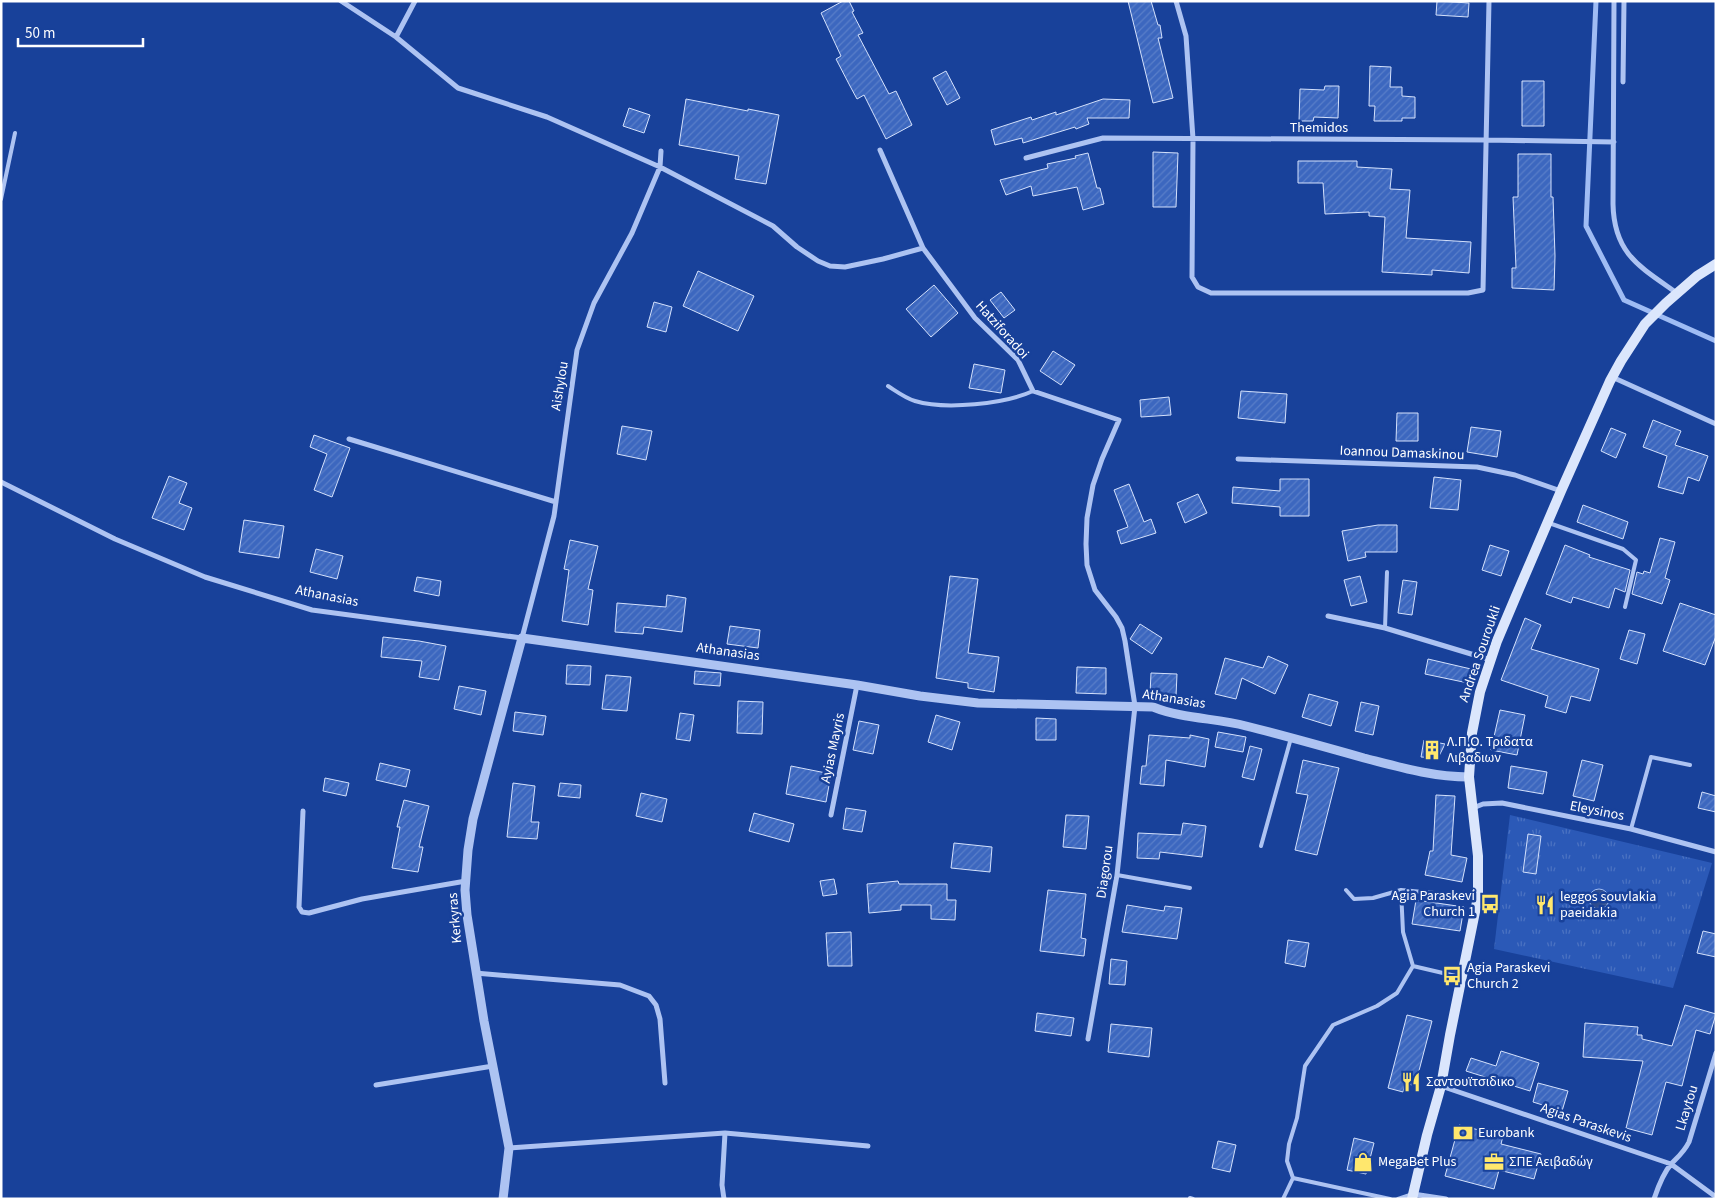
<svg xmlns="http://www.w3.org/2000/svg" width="1717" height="1200" font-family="'Source Sans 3',sans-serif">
<defs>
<pattern id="grass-tufts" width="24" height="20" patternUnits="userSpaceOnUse" patternTransform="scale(1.25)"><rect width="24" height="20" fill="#2b59b7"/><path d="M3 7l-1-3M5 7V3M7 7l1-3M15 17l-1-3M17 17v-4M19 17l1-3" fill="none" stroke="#4b72c2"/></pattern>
<pattern id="water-waves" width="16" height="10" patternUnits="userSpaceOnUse" patternTransform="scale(1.25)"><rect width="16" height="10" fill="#2e4c8e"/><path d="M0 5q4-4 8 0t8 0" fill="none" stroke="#4d679f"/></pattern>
<pattern id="building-hatch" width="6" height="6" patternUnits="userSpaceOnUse" patternTransform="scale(1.25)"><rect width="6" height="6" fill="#3c67bf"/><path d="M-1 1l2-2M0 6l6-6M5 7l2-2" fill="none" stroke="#597ec9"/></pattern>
</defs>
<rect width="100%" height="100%" fill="#18419a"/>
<path fill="url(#grass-tufts)" d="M1510 815 1712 863 1673 988 1494 949Z"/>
<path fill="url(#water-waves)" stroke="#9fbcf4" d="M1589 899a10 10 0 1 1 20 0a10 10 0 1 1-20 0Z"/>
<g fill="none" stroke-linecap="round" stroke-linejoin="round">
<path stroke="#9fbcf4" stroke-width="5" d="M1596 1 1586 226 1624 300 1716 341"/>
</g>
<path fill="url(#building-hatch)" stroke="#d4e1fc" d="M843 1H849L854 11 852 12 863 33 858 35 889 94 896 91 912 125 886 139 864 95 857 99 850 86 836 59 841 56 821 13Z
M1128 1H1151L1158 25H1160L1162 38H1158L1173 98 1153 103Z
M1437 1 1469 3 1468 17 1436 15Z
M1370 66 1391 67 1390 87H1402V96L1415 97V118H1402V121H1374L1375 106H1369Z
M946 71 960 98 947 105 933 78Z
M1522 81H1544V126H1522Z
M1325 86H1339L1338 118 1314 117 1313 121H1299L1300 89 1324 90Z
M686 99 748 111V109L779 115 766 184 735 179 739 156 679 145Z
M1103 99 1130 100 1129 118H1087L1089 124 1076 129 1075 127 1023 143 1022 138 995 145 991 130 1031 117 1032 120 1056 112V115Z
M629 108 650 115 644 133 623 126Z
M1153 152 1178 153 1176 207H1153Z
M1088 153 1097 188H1100L1104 204 1083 210 1077 187 1033 196 1031 186 1006 195 1000 180 1048 168 1047 164 1076 158 1075 156Z
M1518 154H1551V197H1553L1555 256 1554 290 1512 288V268H1516L1513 197H1518Z
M1298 161H1357V167L1392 169 1390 189 1410 190 1406 238 1471 242 1469 273 1432 270V275L1382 272 1385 217 1369 216V212L1325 214 1323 183H1298Z
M698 271 754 296 738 331 683 306Z
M934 285 958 313 931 337 906 309Z
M1001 292 1015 310 1004 318 990 300Z
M654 302 672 307 666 332 647 327Z
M1053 351 1075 365 1061 385 1040 371Z
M974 364 1005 370 1001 393 969 388Z
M1241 391 1287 394 1285 423 1238 418Z
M1169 397 1171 415 1141 417 1140 400Z
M1397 413H1418V441H1396Z
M1653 420 1681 431 1675 445 1708 456 1699 481 1688 477 1683 494 1658 487 1667 456 1643 447Z
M622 426 652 431 646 460 617 454Z
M1471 427 1501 431 1497 457 1467 452Z
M1611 428 1626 434 1616 458 1601 451Z
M314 435 350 448 332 497 314 490 327 454 310 447Z
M169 476 187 483 179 503 192 508 184 530 152 518Z
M1434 477 1461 480 1458 510 1430 508Z
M1280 479H1309V516H1280V507L1232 503 1233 487 1280 491Z
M1129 484 1144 522 1151 519 1156 533 1121 544 1117 531 1128 527 1114 490Z
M1198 494 1207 513 1185 523 1177 503Z
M1583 505 1628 522 1623 539 1577 522Z
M244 520 284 526 279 558 239 552Z
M1378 525H1397V552H1365L1366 557 1348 561 1342 531Z
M1660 538 1675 542 1665 578 1670 580 1662 604 1632 594 1637 572 1643 574 1644 571 1650 573Z
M570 540 598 546 588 589 593 590 588 625 562 621 569 570 564 569Z
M1490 545 1509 551 1501 576 1482 570Z
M1565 545 1590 555 1589 557 1630 570 1625 592 1615 588 1609 608 1573 597 1571 603 1546 594Z
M316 549 343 556 337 579 310 572Z
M950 576 978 579 968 653 999 657 994 692 968 688V683L936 678Z
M1360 576 1367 602 1351 606 1344 580Z
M417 577 441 581 439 596 414 591Z
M1403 580 1417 582 1412 615 1398 613Z
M667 595 686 598 682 632 644 627 643 634 615 632 617 603 666 607Z
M1680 603 1716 615V636L1705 665 1663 651Z
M1525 618 1541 625 1531 649 1599 669 1590 701 1571 696 1566 713 1545 707 1548 696 1501 680Z
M1140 624 1162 638 1152 654 1130 639Z
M730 626 760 630 758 648 727 644Z
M1629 630 1645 634 1637 664 1620 659Z
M383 637 419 641 446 646 439 680 419 677 422 661 381 657Z
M1268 656 1288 665 1275 694 1242 678 1236 699 1215 694 1225 658 1263 668Z
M1428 659 1471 669 1468 683 1425 674Z
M567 665 591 666 590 685 566 684Z
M1077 667 1106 668V694L1076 693Z
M695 671 721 673 720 686 694 684Z
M1151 673 1177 674 1176 696 1150 694Z
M606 675 631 677 627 711 602 709Z
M459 686 486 691 481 715 454 709Z
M1309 694 1338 702 1331 726 1302 717Z
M738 701 763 702 762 734 737 733Z
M1361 702 1379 706 1373 735 1355 731Z
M1500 710 1525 715 1517 755 1491 750Z
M515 712 546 716 543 735 513 731Z
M680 713 694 715 690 741 676 739Z
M936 715 960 722 952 750 928 742Z
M1036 718 1056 719V740H1036Z
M859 721 879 725 873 754 853 750Z
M1218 732 1246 737 1243 752 1215 747Z
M1149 735 1190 738V735L1209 739 1205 767 1166 760 1164 786 1140 784 1142 766H1146Z
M1424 740 1445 744 1438 758 1421 757Z
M1250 746 1262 749 1254 780 1242 777Z
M1303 760 1339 768 1317 855 1295 850 1308 795 1296 793Z
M1582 760 1603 765 1594 801 1573 796Z
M380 763 410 770 406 787 376 780Z
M791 766 831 774 826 802 786 794Z
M1511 766 1547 772 1543 794 1508 788Z
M325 778 349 783 346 796 323 791Z
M513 783 535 786 531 822H539L537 839 507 837Z
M560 783 581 785 580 798 558 796Z
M1702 792 1716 796V812L1698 808Z
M641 793 667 799 662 822 636 816Z
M1436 795 1455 796 1451 855 1467 858 1462 882 1425 875 1430 851H1433Z
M404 800 429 806 419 847H423L418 872 392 868 400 827H397Z
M846 808 866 811 862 832 843 829Z
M754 813 794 824 789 842 749 831Z
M1066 815 1089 816 1086 849 1063 847Z
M1183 823 1206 826 1202 857 1160 852 1159 859 1137 858 1138 833 1181 835Z
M1528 834 1541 836 1536 874 1523 872Z
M954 843 992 847 990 872 951 868Z
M834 879 837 894 823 896 820 881Z
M898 881 899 884H947V900H956L955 920 931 919V905H901V910L869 913 867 884Z
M1048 890 1086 894 1081 938 1086 939 1084 956 1040 951Z
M1416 900 1464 907 1460 931 1412 924Z
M1127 905 1164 911 1165 906 1182 908 1177 939 1122 932Z
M1703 931 1716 934V957L1697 953Z
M851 932 852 966H828L826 933Z
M1288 940 1309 943 1305 967 1285 963Z
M1111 959 1127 961 1125 985 1109 984Z
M1685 1005 1716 1014 1710 1034 1696 1030 1682 1086 1666 1082 1652 1135 1626 1128 1643 1061 1583 1057 1585 1023 1638 1027 1637 1035H1642V1039L1672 1046Z
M1037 1013 1074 1018 1071 1036 1035 1031Z
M1407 1015 1432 1021 1415 1086 1405 1083 1403 1092 1388 1088Z
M1111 1024 1152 1028 1149 1057 1108 1052Z
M1501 1051 1539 1063 1530 1091 1466 1071 1471 1058 1496 1066Z
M1538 1083 1568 1091 1562 1111 1533 1102Z
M1459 1125 1503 1136 1501 1144 1541 1154 1534 1179 1499 1170 1494 1189 1445 1176Z
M1354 1138 1374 1143 1366 1174 1347 1170Z
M1218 1141 1236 1145 1230 1172 1212 1168Z"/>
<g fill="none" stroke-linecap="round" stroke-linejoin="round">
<path stroke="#adc3f2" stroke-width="4" d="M1 199 15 133
M888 386C896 391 905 398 915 401 945 410 1005 404 1033 391
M1549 523 1623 549 1636 560 1625 607
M1385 628 1387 572
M1631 829 1651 757 1690 765
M1261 846 1291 738
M1117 875 1190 888
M1346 890 1354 899 1373 898 1401 890 1478 897
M1413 966 1460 977
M1190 1198 1193 1199
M1283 1199 1293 1178
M1390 1199 1293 1178 1287 1161 1289 1144 1297 1118 1305 1066 1333 1025 1377 1006 1397 993 1413 966 1403 932 1401 890
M1398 1199 1410 1195"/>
<path stroke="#adc3f2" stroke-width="5" d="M341 1 396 37 458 88 547 117 660 167 773 226 797 247 818 261 830 266 845 267 883 259 923 248
M1176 1 1186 36 1193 139 1192 277 1198 287 1211 293H1468L1483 290 1489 1
M1614 1 1613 204C1614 254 1640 267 1677 293
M396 37 415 1
M1623 82 1624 1
M880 150 923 248 975 318 1018 360 1033 391 1119 420 1102 459 1093 485 1087 518 1086 544 1087 565 1095 590 1116 617 1122 628 1125 641 1135 706 1117 875 1088 1039
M1026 158 1103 138 1486 140 1614 142
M1612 377 1716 424
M349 439 556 502
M1238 459 1477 467 1515 475 1561 491
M1 482 115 539 205 577 312 610 522 638 554 516 577 350 594 303 632 233 660 167 661 151
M1328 616 1385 628 1491 660
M1473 808 1483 804 1502 803 1631 829 1716 852
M303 811 299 907 302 912 309 913 362 899 466 881
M831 815 857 685
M475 973 620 985 649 996 656 1005 660 1019 665 1083
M376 1085 493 1066
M1441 1086 1671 1164 1716 1197
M509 1148 725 1133 868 1146
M1413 1194 1446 1199
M724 1199 722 1185 725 1133
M1654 1199C1658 1187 1663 1173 1672 1163 1679 1156 1684 1152 1689 1142L1716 1053"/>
<path stroke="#adc3f2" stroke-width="9" d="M503 1199 509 1148 484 1021 467 915 465 890 468 850 473 819 522 638 857 685 920 696 978 703 1153 707C1183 719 1216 718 1246 726 1286 736 1325 747 1364 758 1399 767 1433 777 1469 777"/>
<path stroke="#dbe6fc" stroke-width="10" d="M1412 1199 1427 1135 1441 1086 1450 1035 1478 897V856L1469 777 1472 733 1480 692 1497 641 1516 596 1561 491 1610 381 1621 361 1645 324 1666 303 1697 276 1716 264"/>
</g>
<defs>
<symbol id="building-bare" viewBox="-9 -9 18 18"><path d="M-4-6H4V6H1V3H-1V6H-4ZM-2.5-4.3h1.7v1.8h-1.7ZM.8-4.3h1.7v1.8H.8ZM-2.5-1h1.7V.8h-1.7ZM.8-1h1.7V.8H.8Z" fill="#ffe76d" stroke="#18419a" stroke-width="2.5" paint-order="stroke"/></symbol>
<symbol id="bus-bare" viewBox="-9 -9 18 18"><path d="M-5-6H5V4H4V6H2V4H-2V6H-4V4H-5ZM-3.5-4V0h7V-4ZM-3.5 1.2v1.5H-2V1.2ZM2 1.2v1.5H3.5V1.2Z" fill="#ffe76d" stroke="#18419a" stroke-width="2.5" paint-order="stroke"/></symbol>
<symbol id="restaurant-bare" viewBox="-9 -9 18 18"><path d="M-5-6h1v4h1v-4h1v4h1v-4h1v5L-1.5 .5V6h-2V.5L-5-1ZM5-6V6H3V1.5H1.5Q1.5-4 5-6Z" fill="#ffe76d" stroke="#18419a" stroke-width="2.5" paint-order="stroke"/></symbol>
<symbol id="bank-bare" viewBox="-9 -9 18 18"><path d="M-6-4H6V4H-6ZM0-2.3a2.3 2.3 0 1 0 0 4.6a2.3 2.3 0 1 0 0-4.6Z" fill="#ffe76d" stroke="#18419a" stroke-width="2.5" paint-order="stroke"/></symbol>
<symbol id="shop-bare" viewBox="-9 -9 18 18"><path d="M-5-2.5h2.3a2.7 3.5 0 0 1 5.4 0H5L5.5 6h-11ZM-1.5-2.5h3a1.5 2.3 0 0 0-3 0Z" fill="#ffe76d" stroke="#18419a" stroke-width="2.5" paint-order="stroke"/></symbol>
<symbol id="office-bare" viewBox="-9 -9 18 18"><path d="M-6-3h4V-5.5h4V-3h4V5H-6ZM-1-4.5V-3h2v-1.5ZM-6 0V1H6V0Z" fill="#ffe76d" stroke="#18419a" stroke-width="2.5" paint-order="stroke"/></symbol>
</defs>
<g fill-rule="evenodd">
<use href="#building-bare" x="1418" y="736" width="28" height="28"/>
<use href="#bus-bare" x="1476" y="890" width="28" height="28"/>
<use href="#restaurant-bare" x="1531" y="891" width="28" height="28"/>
<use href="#bus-bare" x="1438" y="962" width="28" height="28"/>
<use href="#restaurant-bare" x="1397" y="1068" width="28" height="28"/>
<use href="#bank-bare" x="1449" y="1119" width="28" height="28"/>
<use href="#shop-bare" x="1349" y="1148" width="28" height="28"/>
<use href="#office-bare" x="1480" y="1148" width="28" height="28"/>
</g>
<g text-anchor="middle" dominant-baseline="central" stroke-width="5" stroke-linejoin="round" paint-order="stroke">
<g font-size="14" fill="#fff" stroke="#18419a">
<text x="1319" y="128">Themidos</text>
<text transform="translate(1002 330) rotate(48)">Hatziforadoi</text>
<text transform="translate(560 386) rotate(-81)">Aishylou</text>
<text transform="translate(1402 453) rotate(2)">Ioannou Damaskinou</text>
<text transform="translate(327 596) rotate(11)">Athanasias</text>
<text transform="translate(728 652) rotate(8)">Athanasias</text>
<text transform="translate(1480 654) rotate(-71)">Andrea Souroukli</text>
<text transform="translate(1174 699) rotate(9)">Athanasias</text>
<text transform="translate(833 748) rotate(-78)">Ayias Mayris</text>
<text transform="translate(1597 811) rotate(11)">Eleysinos</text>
<text transform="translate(1105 872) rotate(-82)">Diagorou</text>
<text transform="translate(455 918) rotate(-95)">Kerkyras</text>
<text transform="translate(1687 1108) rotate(-73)">Lkaytou</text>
<text transform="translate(1586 1123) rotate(19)">Agias Paraskevis</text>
</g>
<g font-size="14" fill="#fff" stroke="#18419a" text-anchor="start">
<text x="1447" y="742">Λ.Π.Ο. Τριδατα<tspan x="1447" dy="16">Λιβαδιων</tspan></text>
<text x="1475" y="896" text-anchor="end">Agia Paraskevi<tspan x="1475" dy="16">Church 1</tspan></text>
<text x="1560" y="897">leggos souvlakia<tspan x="1560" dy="16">paeidakia</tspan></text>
<text x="1467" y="968">Agia Paraskevi<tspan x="1467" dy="16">Church 2</tspan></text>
<text x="1426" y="1082">Σαντουϊτσιδικο</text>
<text x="1478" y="1133">Eurobank</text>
<text x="1378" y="1162">MegaBet Plus</text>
<text x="1509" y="1162">ΣΠΕ Αειβαδώγ</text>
</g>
</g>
<rect width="1717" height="1200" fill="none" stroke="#ffffff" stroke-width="5"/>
<path d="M18 38v8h125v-8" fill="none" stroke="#ffffff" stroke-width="2.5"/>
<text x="25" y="38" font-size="15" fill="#ffffff" stroke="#18419a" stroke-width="4" paint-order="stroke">50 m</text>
</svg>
